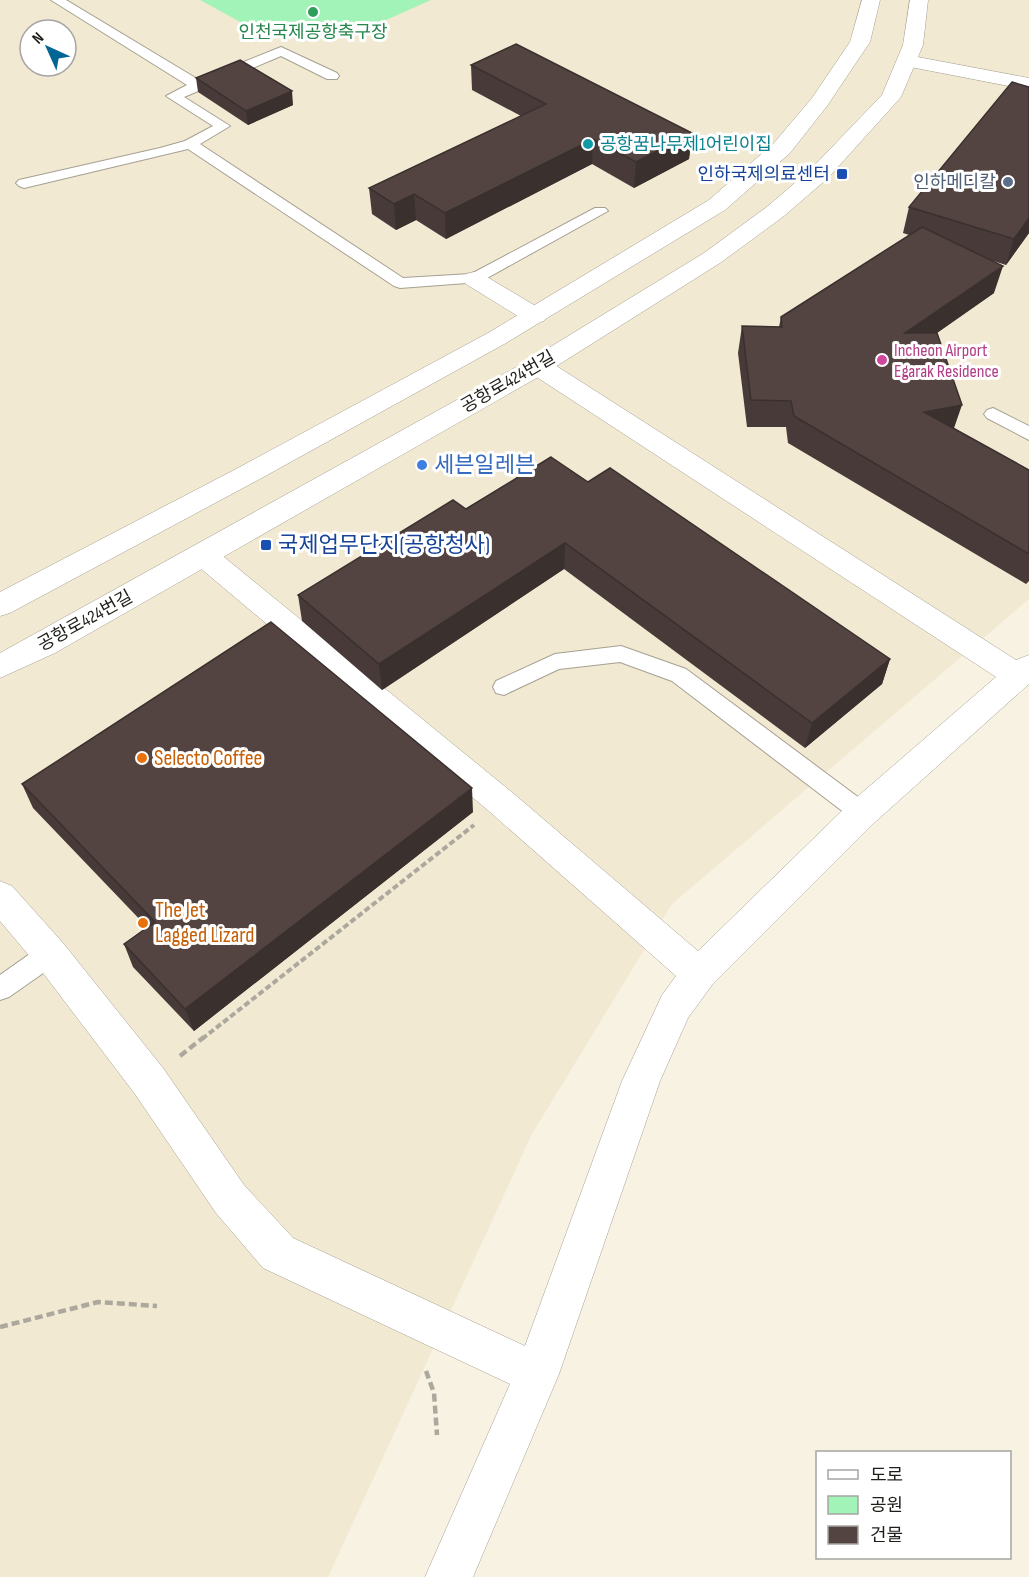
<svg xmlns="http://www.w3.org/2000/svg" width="1029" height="1577" font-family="'Sofia Sans Condensed','Noto Sans KR',sans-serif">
<rect width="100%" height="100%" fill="#f8f2e3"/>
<path fill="#f1e9d2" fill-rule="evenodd" d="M0 0H1029V599L672 904 532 1134 328 1577H0ZM30 30H66V66H30Z"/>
<path fill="#a2f3b8" d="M200 0H431L377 24 308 33 244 24Z"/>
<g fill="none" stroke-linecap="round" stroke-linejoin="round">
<defs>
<path id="service" d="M51 0H66L199 80 281 47 337 73 339 76 337 79H327L281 56 184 97 230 126 200 144 403 278 471 274 595 208H605L608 211 480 282 400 288 394 286 188 149 24 188 19 186 16 183 19 180 160 148 185 141 213 126 166 96 187 85Z
M993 408 1029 426V440L987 418 984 414 987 410Z
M621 646 686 669 870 806 873 813 870 820 862 822 854 820 672 681 620 662 559 669 504 695 496 693 493 687 496 681 555 654Z
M50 943 59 946 62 954 59 962 9 997 0 1000V975L41 946Z"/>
<path id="minor" d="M907 55 1029 78V90L900 65 897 61 900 57Z
M474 272 482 274 544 311 547 316 544 321 535 323 526 321 466 284 462 279 466 274Z
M538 358 547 360 1016 660 1029 655V684L874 823 712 985 688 1018 660 1081 559 1374 473 1577H425L510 1384 263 1268 216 1213 135 1094 37 965 0 921V881L12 886 63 943 163 1068 244 1185 293 1238 525 1346 622 1081 662 995 676 976 490 812 193 562 189 555 193 548 203 545 213 548 514 794 698 951 850 803 996 677 529 372 525 366 529 360Z"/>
<path id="tertiary" d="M862 0H880L870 42 827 106 790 153 725 210 506 343 258 480 10 613 0 616V592L238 468 488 333 709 200 774 143 812 98 850 42Z
M910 0H928L923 45 901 97 828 178 784 216 720 263 547 372 55 653 0 678V653L529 360 704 253 768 206 812 168 882 95 903 45Z"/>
</defs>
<use href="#service" stroke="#a6a092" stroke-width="2"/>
<use href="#minor" stroke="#a6a092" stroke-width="1"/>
<use href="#tertiary" stroke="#a6a092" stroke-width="1"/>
<path stroke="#ada89d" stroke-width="4" stroke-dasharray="6 3" stroke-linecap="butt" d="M202 1039 474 825"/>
<path stroke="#ada89d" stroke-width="4.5" stroke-dasharray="8 4" stroke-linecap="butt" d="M180 1056 204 1037
M0 1327 98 1302 157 1306
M426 1371 434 1393 437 1435"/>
<use href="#service" fill="#fff" fill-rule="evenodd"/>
<use href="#minor" fill="#fff" fill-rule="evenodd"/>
<use href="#tertiary" fill="#fff" fill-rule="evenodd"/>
</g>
<path fill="#473a38" d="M471 65 692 133 689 159 634 188 592 164 446 239 416 220 396 230 372 214 369 188 521 116 472 90Z
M196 78 293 105 248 125 198 92Z
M909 207 1029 233 1006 265 990 260 994 293 937 333 954 429 1029 470V581L1026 584 788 443 786 427H747L738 353 742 326 779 327 781 317 909 235 903 233Z
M588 482 890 659 882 684 805 748 564 569 382 690 302 621 298 595 466 509Z
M22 784 473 812 194 1031 133 967 124 944 147 927 33 808Z"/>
<path fill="#3a302e" d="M292 91 293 105 248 125 246 111Z
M692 133 689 159 634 188 636 162Z
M593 139 592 164 446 239 445 213Z
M414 194 416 220 396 230 394 204Z
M1029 218V233L1006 265 1014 239Z
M1003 266 994 293 898 360 905 333Z
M962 405 953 431 924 412Z
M565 543 564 569 382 690 379 664Z
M890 659 882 684 805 748 812 723Z
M472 788 473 812 194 1031 185 1009Z"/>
<path fill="#534441" stroke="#3a302e" stroke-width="1.5" d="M516 44 692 133 636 162 593 139 445 213 414 194 394 204 369 188 546 104 471 65Z
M240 60 292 91 246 111 196 78Z
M1012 82 1029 87V218L1014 239 909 207Z
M922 227 1003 266 905 333H937L962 405 924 412 1029 470V554L794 416 791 401 751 400 742 326 782 327 781 317Z
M551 457 588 482 610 468 890 659 812 723 565 543 379 664 298 595 453 500 466 509Z
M271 622 472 788 185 1009 124 944 155 922 22 784Z"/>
<circle fill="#2e9e5b" stroke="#fff" stroke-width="2" cx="313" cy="12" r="6"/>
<circle fill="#0f9aa8" stroke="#fff" stroke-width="2" cx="588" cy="144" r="6"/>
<g fill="#1a4fb4" stroke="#fff" stroke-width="2">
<rect x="836" y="168" width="12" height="12" rx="3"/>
<rect x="260" y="539" width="12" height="12" rx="3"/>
</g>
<circle fill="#5c6f8a" stroke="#fff" stroke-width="2" cx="1008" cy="182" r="6"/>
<circle fill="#d1479c" stroke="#fff" stroke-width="2" cx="882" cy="360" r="6"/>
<circle fill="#3f7fe0" stroke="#fff" stroke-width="2" cx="422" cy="465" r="6"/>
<g fill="#e8710a" stroke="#fff" stroke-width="2">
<circle cx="142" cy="758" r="6"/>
<circle cx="143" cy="923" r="6"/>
</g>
<g text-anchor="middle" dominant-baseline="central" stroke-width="6" stroke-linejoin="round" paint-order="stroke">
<g font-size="18" fill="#27864d" stroke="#fff">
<text x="313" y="32">인천국제공항축구장</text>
</g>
<g font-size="18" fill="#0d838f" stroke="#fff" text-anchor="start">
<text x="600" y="144">공항꿈나무제1어린이집</text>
</g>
<g font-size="18" fill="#164399" stroke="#fff" text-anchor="end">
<text x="830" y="174">인하국제의료센터</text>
</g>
<g font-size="18" fill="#4e5e75" stroke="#fff" text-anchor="end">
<text x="996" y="182">인하메디칼</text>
</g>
<g font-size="18" fill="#b23c85" stroke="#fff" text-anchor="start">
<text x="894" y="350">Incheon Airport<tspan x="894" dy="21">Egarak Residence</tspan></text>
</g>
<g font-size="18" fill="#201e19" stroke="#fff">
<text transform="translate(508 382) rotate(-30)">공항로424번길</text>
<text transform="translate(85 621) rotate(-29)">공항로424번길</text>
</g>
<g font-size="22" fill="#366cbe" stroke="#fff" text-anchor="start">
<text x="434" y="465">세븐일레븐</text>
</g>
<g font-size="22" fill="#164399" stroke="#fff" text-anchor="start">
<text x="278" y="545">국제업무단지(공항청사)</text>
</g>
<g font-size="22" fill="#c56008" stroke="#fff" text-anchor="start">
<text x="154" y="758">Selecto Coffee</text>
<text x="155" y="910">The Jet<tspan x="155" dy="25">Lagged Lizard</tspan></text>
</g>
</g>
<rect x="816" y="1451" width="195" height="108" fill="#ffffff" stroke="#a6a5a3" stroke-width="1.5"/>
<rect x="828" y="1470" width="30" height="9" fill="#ffffff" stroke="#a6a5a3" stroke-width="1.5"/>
<text x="870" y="1481" font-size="18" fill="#201e19">도로</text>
<rect x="828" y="1496" width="30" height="18" fill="#a2f3b8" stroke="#a6a5a3" stroke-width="1.5"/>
<text x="870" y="1511" font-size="18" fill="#201e19">공원</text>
<rect x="828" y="1526" width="30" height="18" fill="#534441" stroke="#a6a5a3" stroke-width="1.5"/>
<text x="870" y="1541" font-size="18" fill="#201e19">건물</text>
<g transform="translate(48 48) rotate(315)"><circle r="28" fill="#ffffff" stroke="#a6a5a3" stroke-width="1.5"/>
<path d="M0-4.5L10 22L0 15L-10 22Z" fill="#036594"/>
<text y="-9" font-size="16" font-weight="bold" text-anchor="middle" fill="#201e19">N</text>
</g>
</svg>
